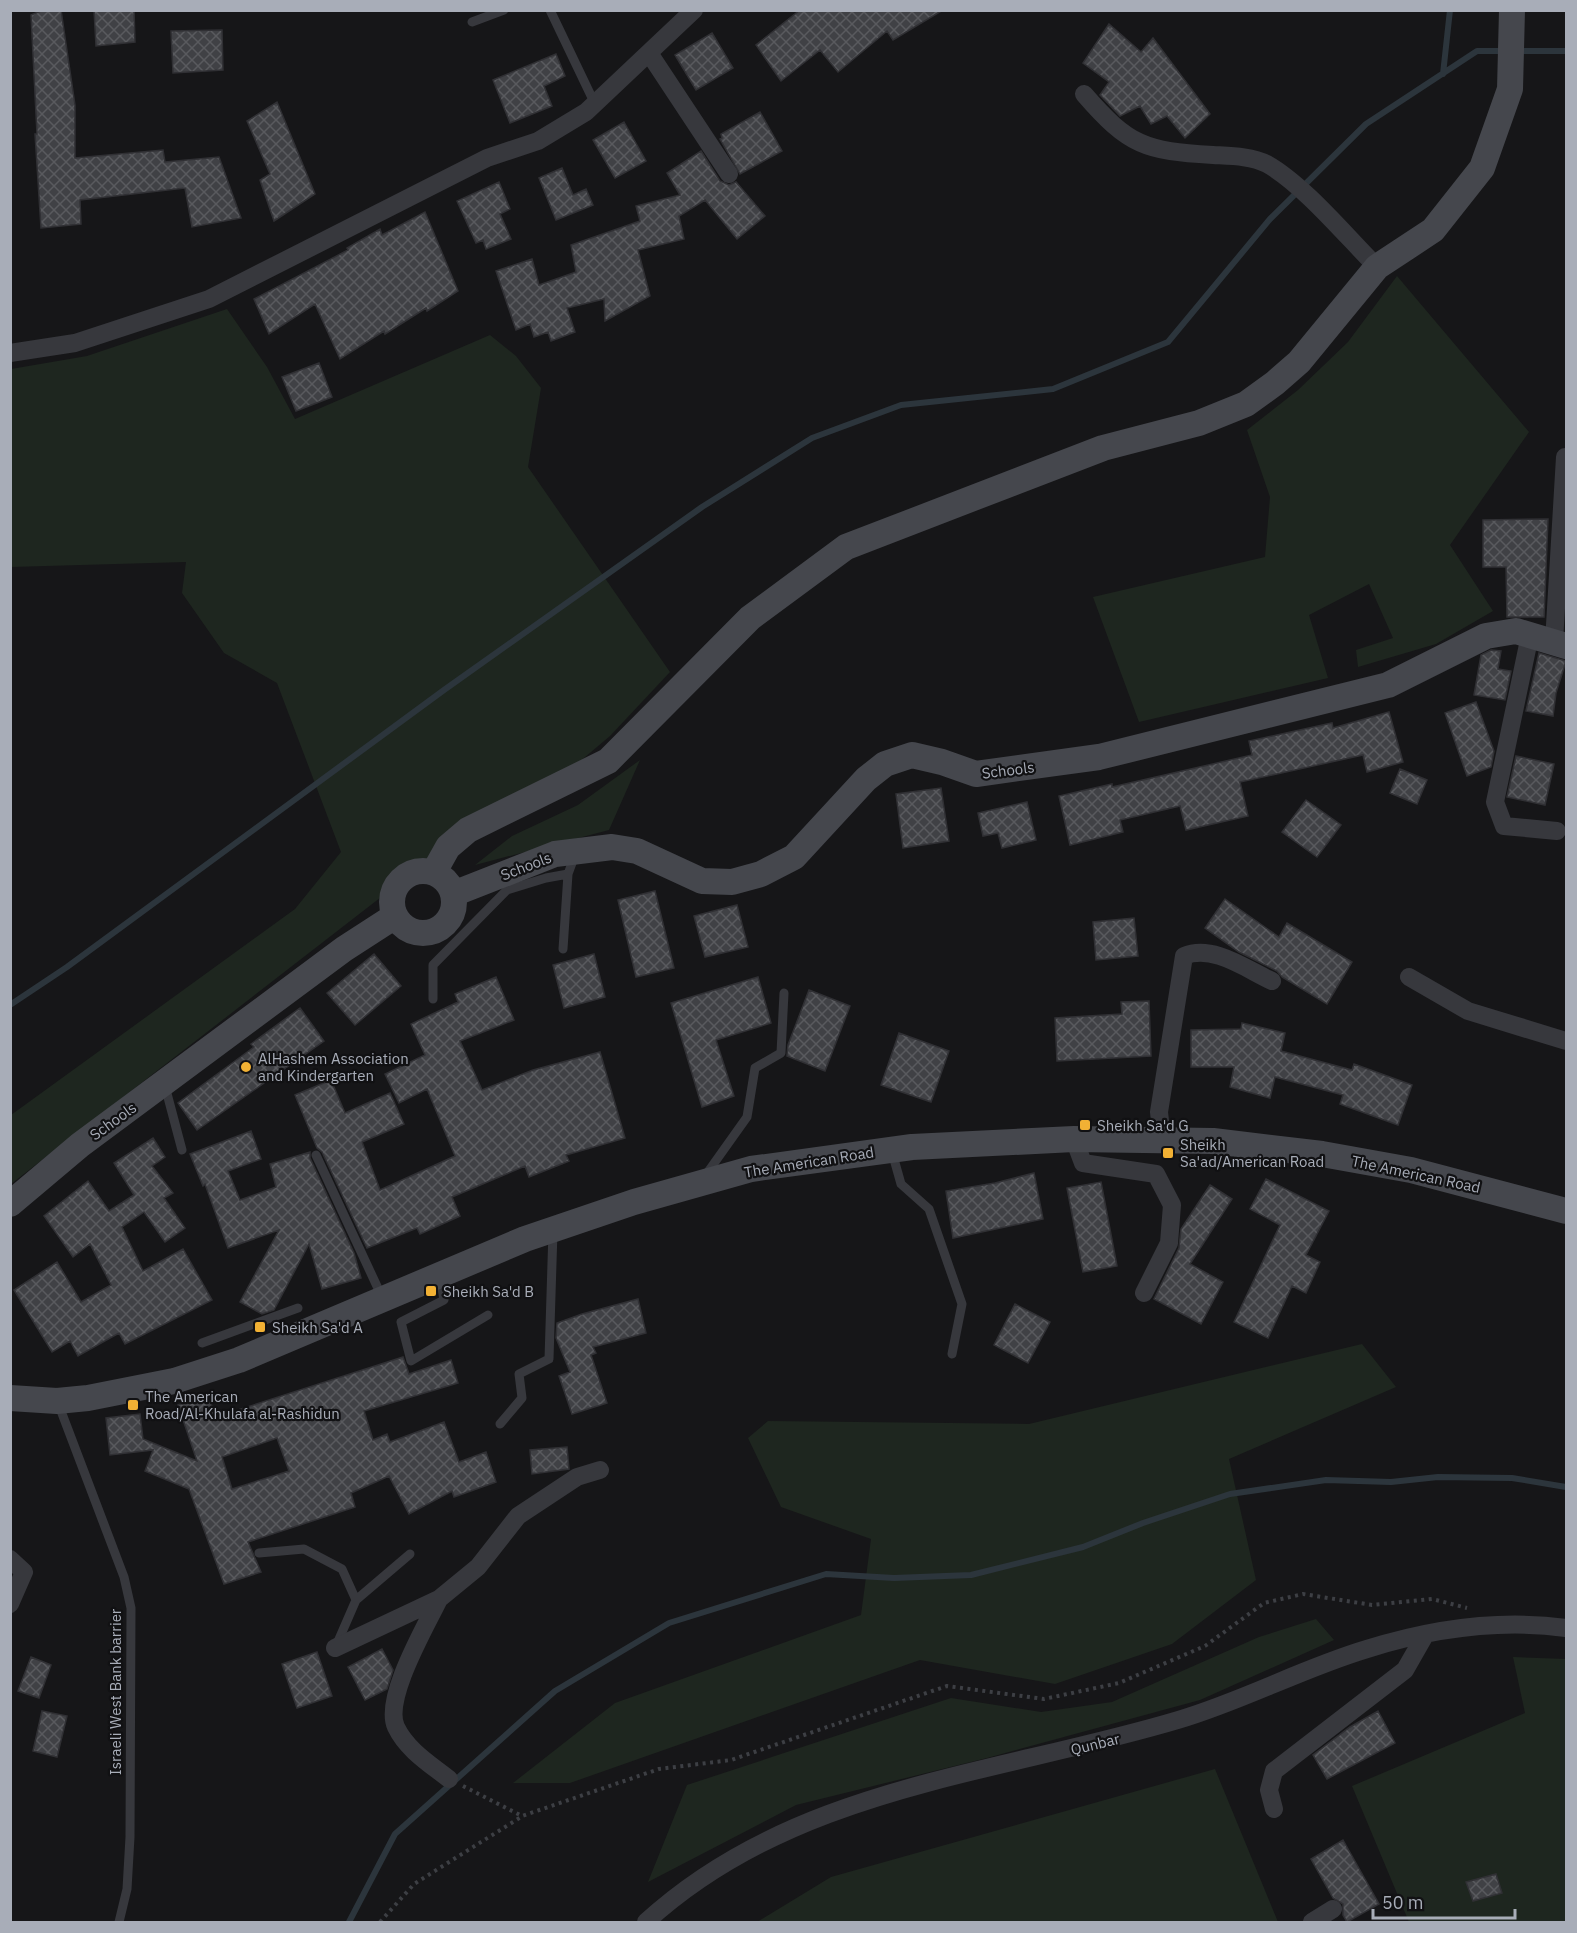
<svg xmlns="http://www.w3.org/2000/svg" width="1577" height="1933" font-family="'IBM Plex Sans',sans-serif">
<defs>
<pattern id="building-cross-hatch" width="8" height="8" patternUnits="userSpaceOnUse" patternTransform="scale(1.5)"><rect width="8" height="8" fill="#404145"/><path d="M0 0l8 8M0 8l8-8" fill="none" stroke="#595a5e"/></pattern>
</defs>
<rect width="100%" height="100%" fill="#161618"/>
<path fill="#1e261f" d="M1397 276 1529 432 1450 545 1493 611 1436 644 1358 667 1356 650 1393 638 1369 584 1309 615 1328 678 1139 722 1093 597 1265 557 1270 497 1247 430 1298 390 1348 342Z
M227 309 267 367 295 419 490 335 516 356 541 388 528 467 670 672 610 736 572 768 407 877 11 1184V1115L295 909 341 852 277 683 224 653 182 593 186 562 11 567V369L87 356Z
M640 760 609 830 475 865 512 836 578 805Z
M1362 1344 1396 1387 1229 1459 1256 1580 1172 1644 1055 1684 920 1660 570 1783H513L615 1703 861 1615 871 1539 781 1507 748 1438 768 1421 1029 1424Z
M1316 1619 1334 1640 1200 1700 987 1758 796 1805 648 1882 687 1785 951 1698 1041 1712 1112 1702 1259 1637Z
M1513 1657 1566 1659V1922H1409L1352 1786 1525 1713Z
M1215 1769 1278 1922H757L831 1877Z"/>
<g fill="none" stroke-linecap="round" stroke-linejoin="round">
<path stroke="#2c353c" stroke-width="6" d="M1516 51H1566
M1443 74 1450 10
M10 1005 67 967 444 690 702 507 812 438 901 405 1053 389 1168 342 1270 219 1366 124 1477 51H1506
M349 1922 395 1834 555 1691 669 1623 826 1574 894 1578 971 1575 1083 1547 1143 1523 1230 1494 1326 1480 1391 1482 1438 1477 1512 1478 1566 1487"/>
</g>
<path fill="url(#building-cross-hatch)" stroke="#303034" stroke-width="1.5" fill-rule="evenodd" d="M43 10H61L75 105V158L163 150 165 162 219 157 241 218 192 227 185 188 80 200 81 224 41 228 35 134H37L31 15Z
M94 10H134L135 42 96 46Z
M800 10H943L893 40 887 31 838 72 820 50 781 81 756 45Z
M1109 24 1141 52 1153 38 1210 114 1185 138 1167 116 1151 124 1140 106 1120 116 1100 95 1109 82 1083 63Z
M222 30 223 70 173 73 171 31Z
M712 33 733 68 696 90 675 55Z
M556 54 565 76 544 86 552 106 510 123 493 80Z
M277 102 315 194 274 221 260 180 270 174 247 121Z
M760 112 782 151 740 174 720 139 722 138 721 134Z
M624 122 646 161 615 178 593 140Z
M701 151 720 181 729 185 736 182 765 216 737 239 705 200 679 216 684 239 638 250 650 296 605 321 604 299 567 308 575 332 551 341 548 332 534 337 530 324 516 330 496 271 532 259 539 285 576 272 571 245 640 221 636 206 680 195 667 173Z
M562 168 573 195 586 189 593 205 556 220 539 178Z
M499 182 510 209 500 214 511 239 486 249 483 240 476 243 457 201Z
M425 212 458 291 427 311 426 308 385 334 384 331 340 359 315 304 269 334 254 299 348 250 347 248 380 229 382 235Z
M319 363 332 397 296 411 282 377Z
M1548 519 1544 617H1507L1506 567H1483V520Z
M1491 650 1501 651 1498 669 1511 671 1505 700 1474 695 1481 655Z
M1539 653 1566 661 1556 693 1553 716 1526 711Z
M1476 702 1494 751 1491 767 1467 776 1445 713Z
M1389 712 1403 762 1367 772 1363 755 1240 782 1248 816 1186 830 1180 806 1120 820 1123 832 1070 845 1059 796 1112 784V787L1252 755 1249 741 1332 723 1333 728Z
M1516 756 1554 764 1545 805 1507 797Z
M1400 769 1427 780 1417 804 1390 793Z
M941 788 949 841 903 848 896 794Z
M1306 800 1341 825 1317 857 1282 832Z
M1027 802 1036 840 1002 848 998 833 983 836 978 813Z
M655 891 674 968 636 977 618 900Z
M1225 899 1279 937 1287 923 1352 962 1327 1004 1282 977 1277 971 1239 952 1205 928Z
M737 905 748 947 705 957 694 916Z
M1134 918 1138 956 1096 960 1093 922Z
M374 954 401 986 355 1025 327 993Z
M594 954 605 997 564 1008 553 965Z
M496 977 514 1020 460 1041 482 1090 533 1070 600 1052 625 1138 566 1155 569 1161 529 1177 525 1166 452 1197 460 1216 420 1234 417 1228 367 1248 322 1152 317 1148 295 1095 331 1080 345 1113 390 1093 404 1124 362 1142 380 1190 455 1156 427 1089 399 1103 385 1074 425 1055 411 1024 458 1002 455 994Z
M758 977 771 1023 716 1040 734 1096 702 1107 671 1003Z
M809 990 850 1006 825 1071 787 1056 788 1045Z
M1149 1001 1151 1056 1057 1061 1055 1018 1122 1014 1121 1002Z
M300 1008 324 1041 197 1130 178 1103 254 1047 251 1044Z
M1242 1023 1285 1033 1281 1051 1352 1070 1354 1064 1412 1085 1398 1125 1340 1104 1343 1095 1275 1077 1270 1098 1230 1087 1234 1067H1191V1030L1241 1029Z
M899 1033 949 1051 931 1102 881 1085Z
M251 1131 261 1159 228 1171 240 1200 276 1187 270 1164 310 1152V1158L354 1253 361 1278 322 1289 309 1244 274 1310 262 1314 240 1302 279 1230 228 1248 205 1184 203 1186 190 1154Z
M153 1138 165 1157 152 1166 173 1193 164 1198 185 1228 165 1242 144 1212 122 1227 143 1271 183 1249 212 1300 125 1344 119 1333 78 1356 70 1341 52 1352 14 1290 57 1262 81 1302 111 1285 90 1244 73 1257 44 1216 88 1181 109 1211 134 1195 114 1163Z
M1034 1173 1043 1219 953 1238 946 1191 995 1183Z
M1266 1179 1329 1211 1306 1255 1320 1262 1306 1293 1292 1286 1268 1338 1234 1322 1280 1225 1250 1209Z
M1101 1182 1117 1266 1083 1272 1067 1188Z
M1210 1185 1232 1199 1190 1264 1223 1282 1201 1324 1154 1299 1179 1248 1181 1229Z
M638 1299 646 1333 593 1347 596 1353 591 1355 607 1403 572 1414 559 1376 570 1372 556 1338 557 1323 582 1314Z
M1015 1304 1050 1322 1028 1363 994 1345Z
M403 1357 409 1374 451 1360 458 1383 364 1411 373 1440 387 1434 390 1442 444 1422 459 1462 486 1452 496 1482 454 1497 452 1491 409 1514 389 1476 351 1493 355 1507 248 1542 261 1572 224 1584 189 1489 145 1471 153 1450 110 1455 106 1418 140 1414 143 1439 197 1461 178 1405 208 1395 216 1417ZM277 1438 289 1471 232 1489 222 1457Z
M567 1447 569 1469 532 1474 530 1450Z
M382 1649 393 1670 387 1689 365 1700 348 1667Z
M317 1652 332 1696 297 1708 282 1664Z
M31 1657 51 1665 39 1698 18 1691Z
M42 1711 67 1716 57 1757 33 1751Z
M1378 1711 1395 1743 1327 1779 1313 1755 1350 1727Z
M1343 1840 1379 1904 1347 1922 1343 1915V1904L1333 1898 1311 1859Z
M1496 1874 1502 1893 1473 1901 1466 1882Z"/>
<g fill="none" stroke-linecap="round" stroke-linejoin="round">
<path stroke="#3d3f44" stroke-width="4" stroke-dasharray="3 4.5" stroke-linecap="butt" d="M463 1786 522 1816 659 1769 731 1760 947 1686 1044 1699 1119 1683 1205 1646 1264 1603 1303 1594 1372 1605 1432 1599 1467 1608
M380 1922 414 1884 521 1817"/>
<path stroke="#37383d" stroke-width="9" d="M550 10 595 104
M472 22 504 10
M563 949 568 874
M433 999V965L507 890 546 878 568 874 575 855
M165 1086 182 1150
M892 1152 901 1184 929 1209 962 1304 952 1354
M316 1155 382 1297
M705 1176 747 1117 755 1068 781 1053 784 993
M440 1276 444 1300 401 1322 411 1361 488 1315
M202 1343 298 1308
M58 1403 124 1577 131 1608 130 1837 127 1889 119 1922
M500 1424 522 1398 519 1374 549 1359 553 1231
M259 1553 304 1549 342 1569 356 1600 336 1646
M356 1600 410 1554"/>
<path stroke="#37383d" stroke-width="18" d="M649 53 729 174
M1084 94C1129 146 1145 151 1213 155 1231 156 1251 156 1267 164 1304 185 1346 236 1377 267
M10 353 75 343 209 299 487 158 538 141 586 112 694 10
M1530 635 1495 802 1504 826 1557 831
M1554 642 1565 457
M1409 977 1468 1011 1566 1041
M1074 1139 1083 1163 1156 1174 1172 1205 1169 1243 1144 1293
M1162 1139 1159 1112 1184 956C1213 944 1246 969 1272 981
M10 1559 24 1572 10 1604
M439 1599C426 1626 383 1699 396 1727 407 1750 430 1764 449 1779
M335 1648 439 1599 478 1567 518 1516 577 1477 600 1470
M1274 1809 1269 1790 1274 1771 1405 1670 1425 1635
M646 1922C793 1787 994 1775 1178 1720 1243 1701 1303 1668 1367 1649 1431 1629 1501 1619 1566 1628
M1312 1922 1333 1909"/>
<path stroke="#45474d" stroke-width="26" d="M392 902a31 31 0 1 1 62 0a31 31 0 1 1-62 0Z
M434 872 448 847 468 830 608 761 750 618 846 547 1103 448 1199 423 1246 404 1275 383 1299 362 1377 267 1433 230 1482 168 1510 89 1512 10
M453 894 555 854 612 847 637 851 702 881 732 882 761 874 794 857 866 779 885 764 912 755 942 762 976 774 1099 757 1388 685 1486 636 1516 631 1566 646
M10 1204 80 1145 344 949 395 916
M10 1398 57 1401 88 1398 174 1381 239 1360 525 1239 634 1202 751 1169 912 1147 1074 1139 1213 1141 1322 1154 1411 1170 1566 1211"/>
</g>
<g fill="#f2b134" stroke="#111113" stroke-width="2">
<circle cx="246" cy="1067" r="6"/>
<rect x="1079" y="1119" width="12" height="12" rx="3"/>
<rect x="1162" y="1147" width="12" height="12" rx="3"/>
<rect x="425" y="1285" width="12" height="12" rx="3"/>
<rect x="254" y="1321" width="12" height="12" rx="3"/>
<rect x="127" y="1399" width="12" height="12" rx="3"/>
</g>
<g text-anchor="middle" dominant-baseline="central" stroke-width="4.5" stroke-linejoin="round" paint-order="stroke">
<g font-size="15" fill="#a8adb8" stroke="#111113">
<text transform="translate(1008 770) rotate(-7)">Schools</text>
<text transform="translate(526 866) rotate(-21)">Schools</text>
<text transform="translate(113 1121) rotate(-36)">Schools</text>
<text transform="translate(809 1162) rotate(-9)">The American Road</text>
<text transform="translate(1416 1174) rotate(12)">The American Road</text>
<text transform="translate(115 1692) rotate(-90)">Israeli West Bank barrier</text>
<text transform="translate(1095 1744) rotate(-14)">Qunbar</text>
</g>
<g font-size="15" fill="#a8adb8" stroke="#111113" text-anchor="start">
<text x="258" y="1058">AlHashem Association<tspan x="258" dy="17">and Kindergarten</tspan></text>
<text x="1097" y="1125">Sheikh Sa'd G</text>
<text x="1180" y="1144">Sheikh<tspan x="1180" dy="17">Sa'ad/American Road</tspan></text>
<text x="443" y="1291">Sheikh Sa'd B</text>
<text x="272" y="1327">Sheikh Sa'd A</text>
<text x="145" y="1396">The American<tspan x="145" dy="17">Road/Al-Khulafa al-Rashidun</tspan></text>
</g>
</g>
<rect width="1577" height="1933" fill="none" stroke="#a8adb8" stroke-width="24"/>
<path d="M1373 1909v9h142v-9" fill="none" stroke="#a8adb8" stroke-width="3"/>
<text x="1382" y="1909" font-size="18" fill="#a8adb8" stroke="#111113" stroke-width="4.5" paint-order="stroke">50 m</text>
</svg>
